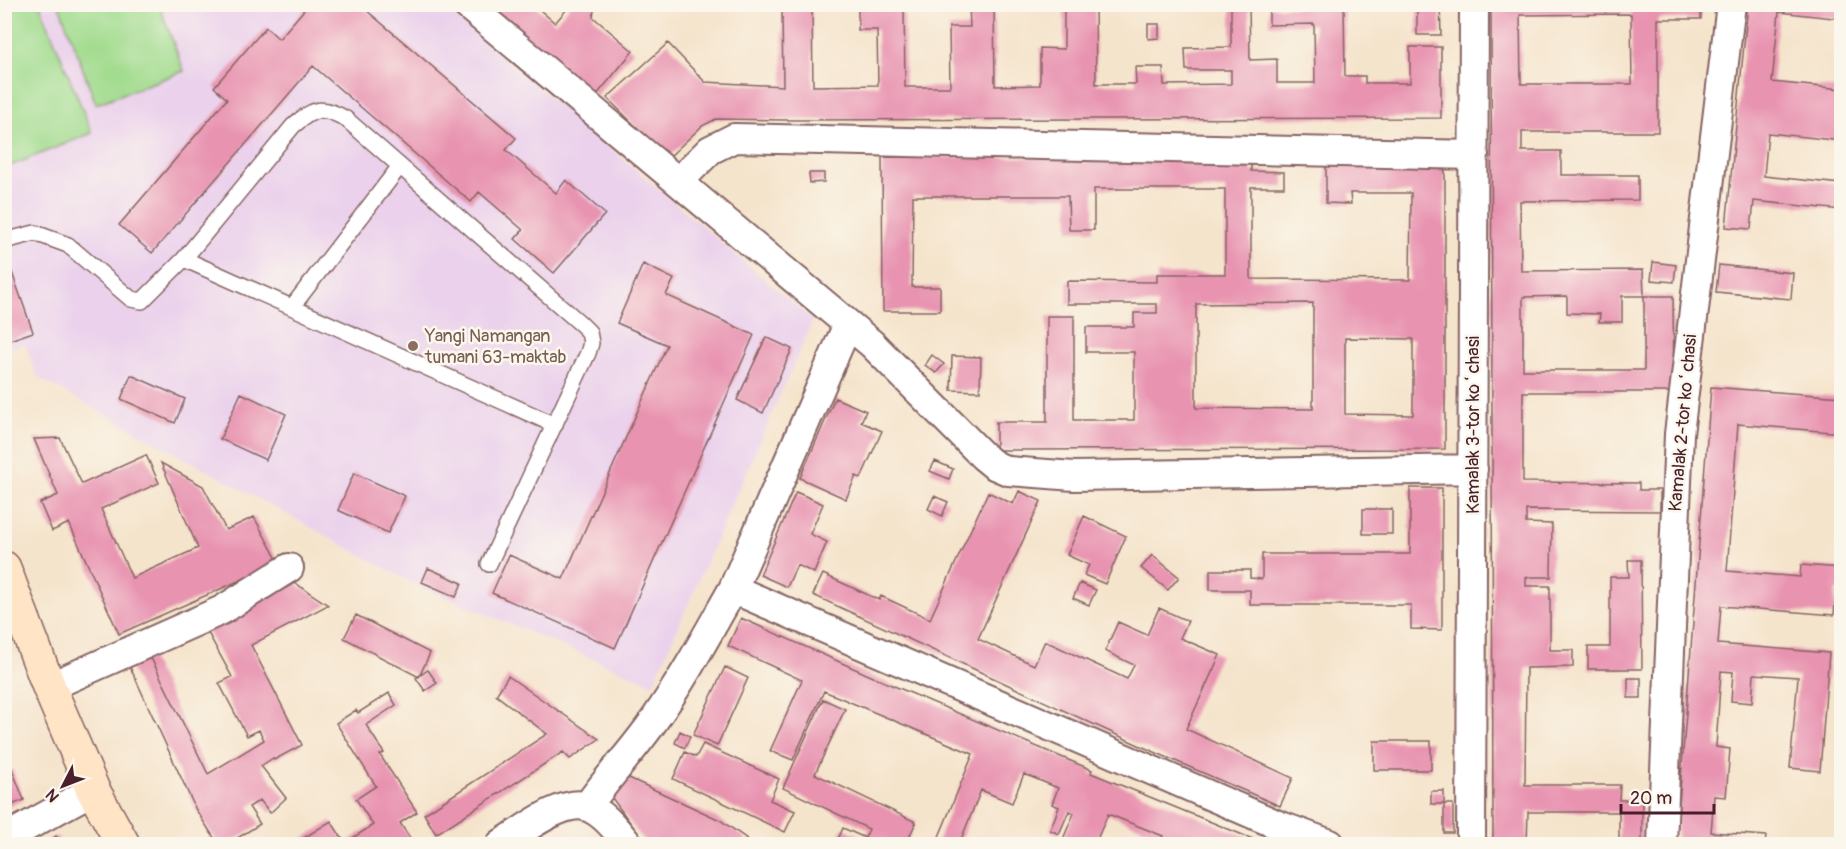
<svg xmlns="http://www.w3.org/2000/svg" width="1846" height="849" font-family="Pangolin,sans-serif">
<rect width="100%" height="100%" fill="#fbf7ec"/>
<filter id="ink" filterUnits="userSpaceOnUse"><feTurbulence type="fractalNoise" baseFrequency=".0167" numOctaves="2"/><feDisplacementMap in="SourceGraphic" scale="12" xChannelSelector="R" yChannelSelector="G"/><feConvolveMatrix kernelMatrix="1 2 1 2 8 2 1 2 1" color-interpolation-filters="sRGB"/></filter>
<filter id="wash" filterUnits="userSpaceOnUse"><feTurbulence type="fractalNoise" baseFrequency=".008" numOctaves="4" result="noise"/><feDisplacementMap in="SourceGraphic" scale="24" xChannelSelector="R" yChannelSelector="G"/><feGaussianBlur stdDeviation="1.35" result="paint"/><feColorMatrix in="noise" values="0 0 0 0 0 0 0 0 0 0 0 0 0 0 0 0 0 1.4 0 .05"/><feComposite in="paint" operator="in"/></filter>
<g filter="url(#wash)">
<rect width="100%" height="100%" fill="#f5e4cc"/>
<path fill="#ebd1ec" d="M4 5H441L813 320 653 684 414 584 37 377 25 344 9 348 4 336Z"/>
<path fill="#a2dc8f" stroke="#767e5d" stroke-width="1.5" d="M5 4 40 5 92 133 5 168Z
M59 5H159L184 71 96 104Z"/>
<g id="blocks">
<path fill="#e893b0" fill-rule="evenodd" d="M309 4H359L516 138 506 150 556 193 566 180 605 214 554 273 515 239 523 230 479 192 471 202 313 66 152 253 119 225 227 99 214 87 266 27 279 39Z
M487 4H533L555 23 568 8 569 4H595L593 17 633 51 596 96Z
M858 4H904L905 87H950L949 27H970L969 4H994L995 86 1040 85V48L1064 49V4H1095L1096 84H1136L1135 67H1163L1164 85 1231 84V70H1186L1185 48 1231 47V4H1249L1250 60 1277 59V83H1315L1314 24 1269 25V7H1325V4H1344L1345 76H1365V83H1410V47H1441V118L783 120 716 119 702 126 668 158 607 98 668 43 705 82 783 86 782 10H812L813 86 878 85 877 30H858Z
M1417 4H1440L1441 35H1417Z
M1491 4H1701V19H1658V132H1522V151H1561V175H1638V200L1520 201 1521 271 1643 270 1644 296H1622V322H1599L1600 314 1567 313V296L1523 297V370H1644V296H1673L1674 392H1523V482L1639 483V490H1660V511L1526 510V523L1552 524 1551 577H1526V586H1550V650H1573V667L1526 668 1525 785H1620L1619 800H1642V844H1619V812H1528L1527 844H1493ZM1631 14 1632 84H1521L1520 15Z
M1748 4H1842V19L1779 12 1772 82 1842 89V141L1768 133 1764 176 1841 184 1840 196H1842V210L1754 201 1751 229 1726 227Z
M1148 24H1159V38L1148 39Z
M882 157 1251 158V171L1284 172V187H1251V279L1410 280 1411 193H1350L1351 204 1326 203V164L1445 165V449L996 450V422H1047V316H1074V420H1134V352H1086V327H1134V313H1157V304H1067V281L1157 282V274H1225V189H1094V230H1069L1068 196H913L912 287H940V311H883ZM1313 303V409L1196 408V304ZM1345 338 1413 339V415L1345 414Z
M809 173H824V182L810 183Z
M8 261 33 332 10 340 4 323V263Z
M1653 262 1676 265 1674 282 1651 280Z
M643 264 674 279 666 295 754 335 615 648 492 593 509 555 563 579 667 345 617 323Z
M1719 265 1793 273 1791 299 1716 292Z
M766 337 792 349 763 413 737 400Z
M932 355 944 364 936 373 925 365Z
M952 356 981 357 980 391 951 390Z
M131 375 185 399 175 423 121 399Z
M1711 387 1842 397V433L1738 424 1727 571 1800 577 1801 565 1842 568V591L1836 590 1834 615 1721 606 1718 644 1829 653 1820 771 1790 768 1798 677 1754 674 1752 703 1731 701 1733 672 1721 671 1716 747 1730 749 1726 797 1714 796 1711 832 1766 836 1765 844H1676Z
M241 393 286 414 266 460 220 439Z
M835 398 866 411 861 422 882 431 861 478 856 476 846 499 800 478Z
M60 438 82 484 146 455 159 483 101 509 132 578 198 548 161 463 203 486 226 530 254 517 279 563 119 634 69 523 52 531 40 503 58 495 34 439Z
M935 461 953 469 949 479 930 471Z
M354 473 405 496 388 533 338 510Z
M1410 488H1442V630L1411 629V605H1250V590H1210V570H1250V578L1262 579V554H1410Z
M1019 491 1041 501 978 639 1034 665 1045 641 1127 679 1134 665 1105 651 1118 622 1147 635 1159 608 1188 621 1180 638 1220 655 1186 729 1293 778 1280 806 1143 747 813 595 823 574 879 600 881 596 930 619 988 492 1013 504Z
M796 492 823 504 810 534 827 542 814 573 797 565 787 587 760 575Z
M934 496 948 502 942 516 928 509Z
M1363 509H1392V534H1363Z
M1084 516 1126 536 1105 584 1084 575 1089 565 1067 555Z
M1152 555 1179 577 1168 590 1141 568Z
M1628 560H1641L1642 669H1588V647H1610V577H1629Z
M428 568 462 583 456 597 422 582Z
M295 583 328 605 251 645 302 745 274 760 273 758 261 766 286 798 270 813 260 800 249 807 260 824 228 844H218L196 810 130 667 151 658 208 774 264 740 259 730 247 736 219 683 232 677 206 629Z
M1080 583 1096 590 1089 605 1073 598Z
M356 615 430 653 419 677 344 638Z
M741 618 880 680 1092 770 1091 773 1265 844H1160L1163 836 1108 814 1095 844H1061L1074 813 1069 811 1059 834 1050 830 1059 807 1052 804 1058 788 1024 774 1012 803 981 790 960 842 966 844H936L973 754 824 691 793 760 770 751 802 680 728 646Z
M725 667 748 678 717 746 693 735Z
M428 670 437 683 425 691 416 678Z
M508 676 599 739 570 759 563 752 436 834 424 814 547 734 496 695Z
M1628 678H1641V698H1628Z
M389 693 396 705 366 725 384 753 380 755 417 812 400 823 414 844H294L331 821 345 843 373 825 356 799 376 786 336 723 356 710 358 713Z
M823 699 845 709 815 774 916 822 906 844H836L843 828 865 838 869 829 783 788Z
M680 731 690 736 685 748 675 743Z
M1374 741H1431V770H1374Z
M703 744 779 779 770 800 795 811 785 832 673 779 685 752 696 757Z
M12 769 24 800 4 808V772Z
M629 778 720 820 747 839 739 844H646L609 794Z
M1431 791H1444V804H1453V833H1444V804H1431Z
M56 836 62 844H44Z"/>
</g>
</g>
<g filter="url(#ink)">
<use href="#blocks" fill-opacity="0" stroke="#866463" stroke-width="1.5"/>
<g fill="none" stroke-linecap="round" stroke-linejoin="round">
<defs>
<path id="lane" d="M4 241 35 233 68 245 131 299 142 301 184 259 293 126C313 108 322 105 346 119L581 324 589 332 591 343 588 353 489 564
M184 259 555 425
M292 307 400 166"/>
<path id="street" d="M466 4 848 324 733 589 1278 825 1330 844
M679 181 710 150 734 138 1474 155
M848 324 872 344 983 456 994 465 1008 471 1074 476 1473 469
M49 687 222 610 289 568
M587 807C608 776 634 750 655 719 684 678 708 633 733 589
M4 839 93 790
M501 844C521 832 564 797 588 807 605 814 617 831 628 844
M1471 844 1474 4
M1662 844 1679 434 1731 4"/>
<path id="secondary" d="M4 568 49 687 93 790 123 844"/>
</defs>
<use href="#lane" stroke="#866463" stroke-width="18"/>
<use href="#street" stroke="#866463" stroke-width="32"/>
<use href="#secondary" stroke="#866463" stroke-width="36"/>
<use href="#lane" stroke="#fff" stroke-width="15"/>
<use href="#street" stroke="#fff" stroke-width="28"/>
<use href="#secondary" stroke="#ffe4c6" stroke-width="33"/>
</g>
</g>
<circle fill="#8d6e63" stroke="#fbf7ec" stroke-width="2" cx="413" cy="346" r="6"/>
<g text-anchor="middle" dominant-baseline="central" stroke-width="5" stroke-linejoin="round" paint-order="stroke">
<g font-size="18" fill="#785e54" stroke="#fbf7ec" text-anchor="start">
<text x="425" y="336">Yangi Namangan<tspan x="425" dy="21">tumani 63-maktab</tspan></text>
</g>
<g font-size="18" fill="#4a1f2b" stroke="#fbf7ec">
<text transform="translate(1683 423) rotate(-85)">Kamalak 2-tor koʻchasi</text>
<text transform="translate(1473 425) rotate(-90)">Kamalak 3-tor koʻchasi</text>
</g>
</g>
<rect width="1846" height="849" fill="none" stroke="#fbf7ec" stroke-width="24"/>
<g transform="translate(63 786) rotate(228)" stroke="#fbf7ec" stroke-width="4.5" paint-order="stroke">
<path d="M0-4.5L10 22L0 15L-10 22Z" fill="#4a1f2b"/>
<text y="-9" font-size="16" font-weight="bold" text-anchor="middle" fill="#4a1f2b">N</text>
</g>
<path d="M1621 804v9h93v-9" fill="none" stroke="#4a1f2b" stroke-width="3"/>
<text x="1630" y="804" font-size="18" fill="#4a1f2b" stroke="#fbf7ec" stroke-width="4.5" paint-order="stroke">20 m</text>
</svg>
